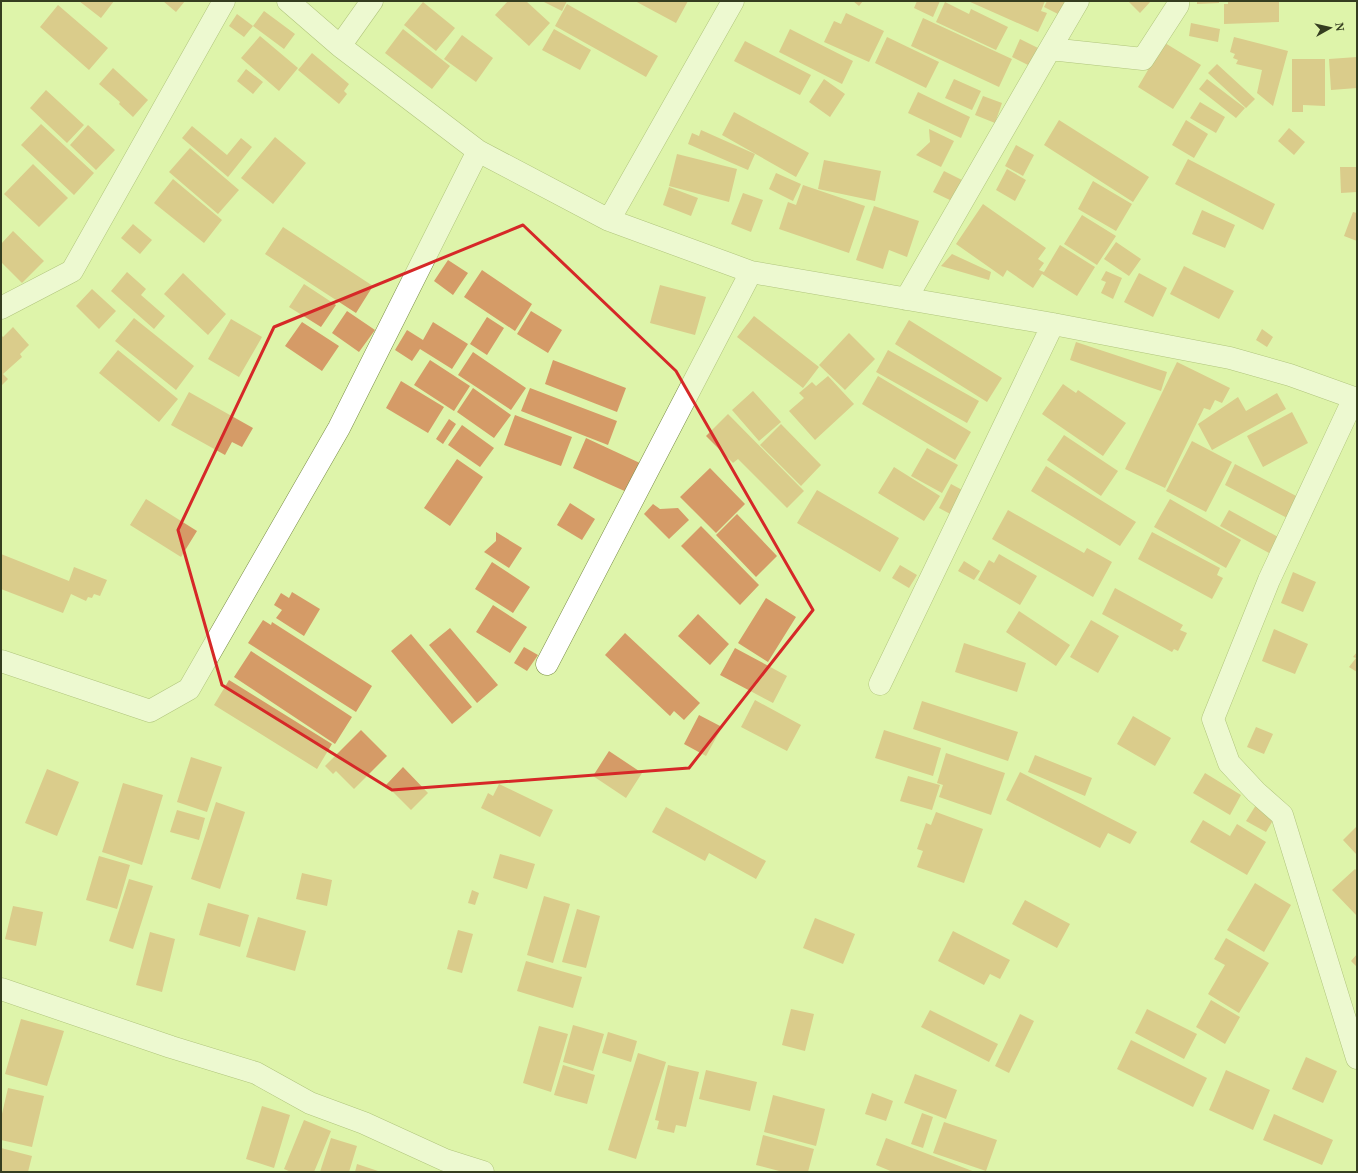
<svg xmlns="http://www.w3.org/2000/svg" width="1358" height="1173" font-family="'Noto Serif',serif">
<rect width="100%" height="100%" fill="#def4aa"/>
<path fill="#d59b67" d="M79 1H114L101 18Z
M163 1H185L176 12Z
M508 1H526L550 23 529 46 495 15Z
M542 1H567L562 11Z
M635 1H688L676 23Z
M853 1H863L859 6Z
M917 1H940L933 17 914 8Z
M968 1H1045L1041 11 1047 13 1038 32Z
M1047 1H1063L1066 2 1060 15 1044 7Z
M1128 1H1151L1140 13Z
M1197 1H1219V3L1197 4Z
M1228 1H1279V22L1224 24V4H1228Z
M423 2 455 28 436 51 404 25Z
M945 2 969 14 971 9 1008 27 996 50 936 22Z
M567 4 658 56 646 77 555 26Z
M58 5 108 48 89 70 40 27Z
M264 11 295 34 284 49 253 26 244 37 229 26 237 14 253 26Z
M846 13 884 31 869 62 824 42 834 21 841 24Z
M923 18 1012 59 999 87 911 46Z
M1191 23 1220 29 1218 42 1189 36Z
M403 29 450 66 432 89 385 53Z
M554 29 591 50 580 70 542 50Z
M790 29 853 61 842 84 779 52Z
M462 35 493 58 476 82 444 59Z
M260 36 298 68 279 91 241 58Z
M887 37 939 62 926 88 875 63Z
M1234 37 1288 51 1273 106 1257 93 1262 70 1236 64 1238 60 1233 58 1235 54 1230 52Z
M1020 39 1038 48 1030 66 1012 57Z
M745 41 811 75 800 95 734 61Z
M1165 43 1201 65 1173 109 1138 87 1148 70 1145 68Z
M312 53 349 84 344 91 347 94 339 104 298 70Z
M1357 57V88L1331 90 1329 59Z
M1292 59H1325V106L1303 105V112H1292Z
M1217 64 1255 99 1246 108 1208 73Z
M113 68 148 100 133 117 119 104 120 102 99 84Z
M246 69 263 82 253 94 237 81Z
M824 79 845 94 830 117 809 102Z
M954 79 981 91 972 110 945 98Z
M1207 79 1245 108 1236 118 1199 89Z
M46 90 84 125 67 143 30 108Z
M918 92 970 117 961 138 908 113Z
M983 96 1002 103 995 123 975 115Z
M1200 102 1225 117 1216 133 1190 118Z
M734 112 809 153 796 177 722 135Z
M1059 120 1149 177 1133 202 1044 145Z
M1186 120 1208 134 1194 158 1172 145Z
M41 124 94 173 74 195 21 145Z
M88 125 115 150 96 170 70 145Z
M192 126 227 155 241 138 252 147 228 177 182 138Z
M1289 128 1305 142 1294 155 1278 141Z
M929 129 954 141 941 167 916 155 930 142Z
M701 130 755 154 748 170 688 144 692 133 699 136Z
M275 137 306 163 273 204 241 178Z
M1016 145 1034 155 1023 176 1005 166Z
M190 148 239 190 218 214 169 172Z
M677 154 737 169 729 202 669 186Z
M1188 159 1275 204 1263 230 1175 184Z
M824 160 881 171 875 201 818 189Z
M33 164 68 198 39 227 4 194Z
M1340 167H1357V192L1341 193Z
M1007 169 1026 180 1015 201 996 190Z
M944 171 962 180 952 201 933 192Z
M776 173 801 184 793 201 769 189Z
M173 179 222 220 204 243 154 203Z
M1093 181 1132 204 1116 231 1078 209Z
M803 185 865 206 849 253 779 229 788 202 796 205Z
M669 187 698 198 691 216 663 205Z
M743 193 763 200 751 232 731 224Z
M983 204 1046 248 1038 259 1044 263 1039 270 1044 272 1060 245 1095 267 1077 296 1042 274 1033 288 1007 270 1003 277 956 244Z
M874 206 919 221 907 257 889 250 883 269 856 260Z
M1202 210 1235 225 1225 248 1192 234Z
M1353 212 1357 213V241L1344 236Z
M1082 215 1116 236 1097 265 1064 244Z
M133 224 152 240 140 254 121 238Z
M283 227 373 286 356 313 265 254Z
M13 231 44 261 22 283 1 262V244Z
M1116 242 1141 259 1129 276 1104 259Z
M952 254 991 272 989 280 941 266Z
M448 260 468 273 453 295 434 281Z
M1184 266 1234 291 1219 319 1170 294Z
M482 270 532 304 515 331 464 297Z
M1106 271 1122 278 1113 299 1101 293 1106 282 1101 280Z
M127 272 146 289 141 295 165 316 154 329 111 291Z
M183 273 226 314 208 335 164 294Z
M1139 273 1167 288 1153 317 1124 302Z
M304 284 336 305 321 327 289 307Z
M660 285 706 297 695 335 650 323Z
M92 289 116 311 99 329 76 306Z
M347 311 375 330 359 352 332 333Z
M531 311 562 330 548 353 517 334Z
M754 316 819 367 803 388 737 337Z
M487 317 504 328 487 355 470 344Z
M134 318 194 366 176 390 115 341Z
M231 319 262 337 239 377 208 359Z
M909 320 1002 378 987 402 895 344Z
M302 322 339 346 322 371 285 346Z
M433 322 468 344 452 369 420 349 412 361 395 350 407 330 423 340Z
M13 327 29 345 20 354 22 357 3 374 8 379 1 386V335L3 337Z
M1262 329 1273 337 1267 347 1256 340Z
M849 333 875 359 845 390 819 365Z
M1076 342 1167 372 1161 391 1070 360Z
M118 350 178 399 159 422 99 373Z
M888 350 979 401 967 423 876 372Z
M473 352 526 388 511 410 458 375Z
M430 360 470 386 454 411 414 385Z
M553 360 626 388 617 412 545 384Z
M1177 362 1230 388 1222 403 1215 400 1210 410 1204 408 1165 488 1125 469Z
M828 376 854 404 815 440 789 411 804 398 799 393 812 382 816 386Z
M878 376 971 432 955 460 862 404Z
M401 381 444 407 428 433 386 408Z
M1063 384 1076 393 1078 390 1126 423 1103 456 1042 414Z
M473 388 511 415 494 438 457 412Z
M530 388 617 421 608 445 521 411Z
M753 391 781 422 759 441 732 410Z
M189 392 253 428 242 447 232 442 225 455 171 425Z
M1277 393 1286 409 1212 450 1198 424 1238 397 1246 411Z
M1292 412 1308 443 1263 467 1247 436Z
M728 414 804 491 787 508 738 459 733 463 706 436Z
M515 415 572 437 561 466 504 445Z
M449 419 456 424 443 444 436 439Z
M781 424 821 465 801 486 760 445Z
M462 425 494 448 480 467 448 445Z
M1064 435 1118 471 1101 496 1047 460Z
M586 438 642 464 629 493 573 468Z
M1192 441 1232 462 1206 512 1166 491Z
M927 448 958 465 942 493 911 476Z
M457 459 483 477 450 526 424 508Z
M1235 464 1300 498 1289 519 1225 485Z
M1046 466 1136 522 1120 546 1031 491Z
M894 467 940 496 924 521 878 493Z
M710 468 745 504 716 533 680 497Z
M951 484 966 492 954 516 939 508Z
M817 490 899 538 880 572 797 523Z
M146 499 197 531 181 557 130 525Z
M1170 499 1241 540 1226 568 1154 527Z
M570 503 595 519 582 540 557 525Z
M653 504 660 509 678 508 689 520 669 539 644 514Z
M1008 510 1084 553 1087 548 1112 562 1093 597 992 539Z
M1229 510 1278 537 1269 553 1220 526Z
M737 514 777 556 756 577 716 535Z
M701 526 759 585 740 605 681 546Z
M496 532 522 548 509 568 484 552 496 541Z
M1152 532 1220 568 1217 575 1223 578 1212 599 1138 559Z
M1 554 69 581 74 567 107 580 100 596 94 594 92 598 88 597 86 601 71 594 63 613 1 589Z
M999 554 1037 576 1020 605 978 580 989 560 994 563Z
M964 561 980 571 974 580 958 571Z
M492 562 530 587 513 613 475 589Z
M900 565 917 575 909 588 892 578Z
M1293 572 1316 582 1303 612 1281 603Z
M1115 588 1183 625 1180 630 1187 633 1178 651 1174 649 1172 652 1102 614Z
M292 592 320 609 304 636 276 618 282 610 274 605 281 593 289 598Z
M766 598 796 617 768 662 738 643Z
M493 605 527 627 510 653 476 632Z
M1019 611 1070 645 1056 666 1006 632Z
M698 614 729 644 710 665 678 636Z
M263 620 271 625 272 622 372 686 356 712 248 643Z
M1091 620 1119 636 1098 673 1070 657Z
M450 628 498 685 477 703 429 645Z
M1274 629 1308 644 1295 674 1262 661Z
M625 633 700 703 684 720 674 711 670 716 605 655Z
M411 634 472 707 452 724 391 651Z
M964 643 1026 663 1017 692 955 672Z
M524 647 538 655 527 671 514 663Z
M735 648 787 676 773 703 720 675Z
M251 651 352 717 335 744 234 677Z
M1357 652V672L1349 667 1356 658 1353 657Z
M229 680 332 744 317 769 214 705Z
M755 700 801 725 787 751 741 727Z
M922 701 1018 732 1008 761 913 729Z
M699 715 722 727 706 756 684 744Z
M1133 716 1171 738 1155 766 1117 744Z
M1256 727 1273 734 1264 754 1247 747Z
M361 730 387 756 354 789 336 771 333 774 325 766Z
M884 730 941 748 933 776 875 758Z
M609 751 642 773 626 798 593 776Z
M946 753 1005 773 991 815 939 797 943 785 937 783Z
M1035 755 1092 778 1085 796 1028 772Z
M191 757 222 767 207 812 177 802Z
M403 767 428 793 411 810 386 785Z
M47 769 79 782 57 836 25 823Z
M1020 772 1137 832 1130 844 1108 833 1100 848 1006 800Z
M1205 773 1241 795 1230 815 1193 793Z
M908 776 940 785 932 810 900 801Z
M123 783 163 795 142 865 102 852Z
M499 784 553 810 540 837 481 808 488 793 493 796Z
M216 802 245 812 220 889 191 879Z
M1256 805 1275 817 1266 832 1246 821Z
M666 807 766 861 756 879 709 853 705 861 652 832Z
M177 810 205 818 199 840 170 832Z
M936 812 983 829 964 883 917 867 923 851 917 849 926 823 931 825Z
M1203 820 1230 836 1237 824 1266 842 1247 875 1190 842Z
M1357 826V855L1343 840Z
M500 854 535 864 527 889 493 878Z
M99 856 130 865 117 909 86 900Z
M1355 869 1357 871V916L1332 890Z
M302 873 332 880 327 906 296 899Z
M129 879 153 886 133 949 109 941Z
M1255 883 1291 905 1264 952 1227 930Z
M472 890 479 893 475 905 468 903Z
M544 896 570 904 553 963 527 955Z
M1025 900 1070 924 1057 948 1012 924Z
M208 903 249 915 240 947 199 935Z
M13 906 43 912 36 946 5 939Z
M577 909 600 916 586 968 562 962Z
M258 917 306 931 295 971 246 957Z
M815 918 855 934 843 964 803 948Z
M458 930 473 934 462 973 447 969Z
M953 931 1010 960 1000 979 990 974 984 985 938 961Z
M150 932 175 939 162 992 136 985Z
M1226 938 1269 963 1239 1013 1208 994 1225 965 1214 959Z
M1357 954V967L1351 961Z
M526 961 582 977 573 1008 517 991Z
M1211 1000 1240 1017 1225 1044 1196 1027Z
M791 1009 814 1014 805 1051 782 1045Z
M1147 1009 1197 1034 1184 1059 1135 1033Z
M930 1010 998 1044 989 1062 921 1027Z
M1020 1014 1034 1021 1009 1073 995 1066Z
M21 1019 64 1031 47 1086 5 1074Z
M573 1025 604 1034 593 1071 563 1062Z
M539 1026 568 1034 551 1092 523 1083Z
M608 1032 637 1041 631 1062 602 1053Z
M1131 1040 1207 1078 1193 1107 1117 1069Z
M638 1053 666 1062 636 1159 608 1150Z
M1306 1057 1337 1071 1323 1103 1292 1089Z
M563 1065 595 1075 587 1104 554 1095Z
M668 1065 699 1072 686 1127 676 1125 674 1133 657 1129 659 1121 655 1120Z
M706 1070 757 1082 750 1111 699 1099Z
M1226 1070 1270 1090 1253 1130 1209 1110Z
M915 1074 957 1090 946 1119 904 1103Z
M8 1088 44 1096 32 1147 1 1140V1118Z
M872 1093 893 1101 886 1121 865 1114Z
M773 1095 825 1109 816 1146 764 1132Z
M262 1106 290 1115 274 1168 246 1159Z
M922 1113 933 1117 923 1148 911 1144Z
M1274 1114 1333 1140 1322 1165 1263 1140Z
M304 1120 331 1131 314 1172H291L284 1169Z
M944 1122 997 1140 986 1171 933 1153Z
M763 1135 814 1149 808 1172H783L756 1165Z
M331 1138 357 1146 349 1172H320Z
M886 1138 975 1172H893L876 1165Z
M1 1148 32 1156 28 1172H1Z
M357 1164 381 1172H355Z"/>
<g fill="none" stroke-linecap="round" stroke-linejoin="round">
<defs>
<path id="minor" d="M288 1 340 46 478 151 609 220 751 272 1053 324 1230 358 1290 375 1357 399
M340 46 372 1
M1050 49 1078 1
M609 220 733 1
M906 299 1050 49 1143 59 1178 5V1
M1 308 72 271 224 1
M1354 398 1269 580 1213 719 1229 763 1256 792 1282 815 1357 1058
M1 661 150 711 189 689 339 428 478 151
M547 664 751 272
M880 684 1053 324
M1 989 171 1047 256 1073 310 1103 364 1123 445 1160 483 1172"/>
</defs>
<use href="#minor" stroke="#798c46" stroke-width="23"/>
<use href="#minor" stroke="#fff" stroke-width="22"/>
</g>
<path d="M0 0H1358V1173H0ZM523 225 676 371 813 610 689 768 392 790 222 685 178 530 274 327Z" fill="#def4aa" fill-opacity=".55" fill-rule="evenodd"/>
<path fill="none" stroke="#d62828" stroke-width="3" stroke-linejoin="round" d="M523 225 676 371 813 610 689 768 392 790 222 685 178 530 274 327Z"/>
<rect width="1358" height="1173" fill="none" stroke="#353d20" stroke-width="4"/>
<g transform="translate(1330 28) rotate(82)" stroke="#def4aa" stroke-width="3" paint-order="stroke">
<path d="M0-3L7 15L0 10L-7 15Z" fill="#353d20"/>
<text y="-6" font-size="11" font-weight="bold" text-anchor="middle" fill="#353d20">N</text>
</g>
</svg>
